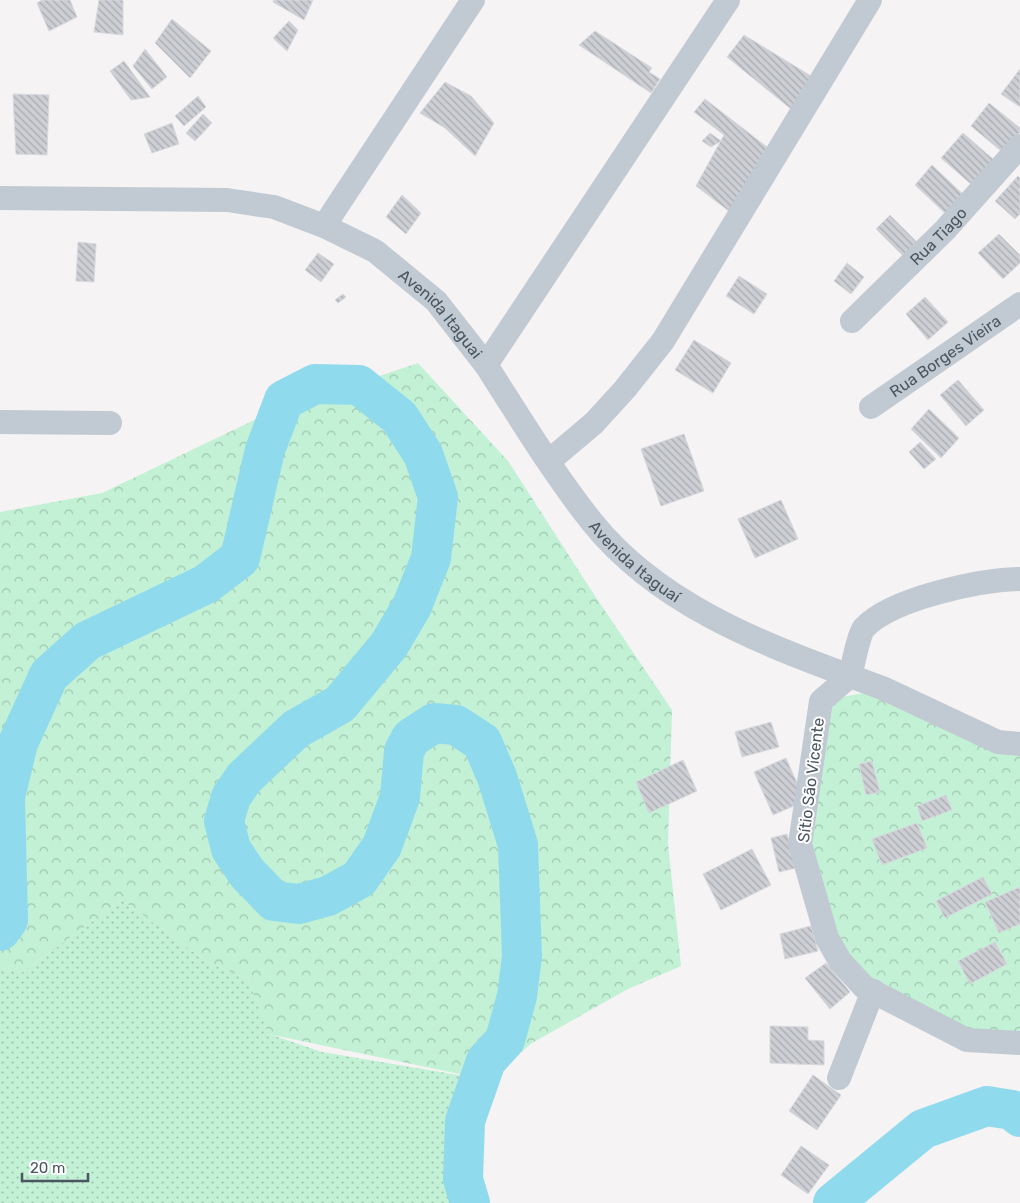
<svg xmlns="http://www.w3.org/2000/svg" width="1020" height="1203" font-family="Rubik,sans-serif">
<defs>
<pattern id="green-dots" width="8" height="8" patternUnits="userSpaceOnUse" patternTransform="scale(1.25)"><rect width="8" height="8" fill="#c3f1d5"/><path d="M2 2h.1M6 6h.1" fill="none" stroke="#a0c6b0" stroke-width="1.8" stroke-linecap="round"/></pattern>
<pattern id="forest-crowns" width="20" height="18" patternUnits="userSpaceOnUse" patternTransform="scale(1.25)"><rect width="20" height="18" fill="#c3f1d5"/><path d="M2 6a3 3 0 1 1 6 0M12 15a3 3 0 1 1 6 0" fill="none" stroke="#a0c6b0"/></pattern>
<pattern id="building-back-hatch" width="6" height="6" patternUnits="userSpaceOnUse" patternTransform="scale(1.25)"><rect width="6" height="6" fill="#cdcfd5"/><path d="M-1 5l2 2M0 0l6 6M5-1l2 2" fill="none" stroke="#a8abb0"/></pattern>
</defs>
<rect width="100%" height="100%" fill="#f5f3f3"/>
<path fill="url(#green-dots)" d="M122 900 209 963 248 979 269 1034 322 1052 488 1080 466 1180 474 1203H0V967L21 973Z"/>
<path fill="url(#forest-crowns)" d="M418 363 508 461 595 596 672 710 668 844 681 966 628 989 532 1043 488 1080 268 1034 248 979 209 963 122 900 21 973 0 967V512L102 493 267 414Z
M885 689 1020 741V1050L967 1040 840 961 800 844 821 701Z"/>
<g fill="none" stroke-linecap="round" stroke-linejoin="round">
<path stroke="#90daee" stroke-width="40" d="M0 931 8 920 5 797 18 743 49 675 87 641 206 584 240 558 265 450 284 400 315 384 359 385 399 417 423 454 438 497 431 558 412 606 389 645 340 704 296 729 244 778 231 797 224 821 231 849 247 873 274 901 299 904 328 896 359 879 382 846 400 797 404 751 411 738 434 723 456 725 482 742 497 777 518 845 522 956 517 996 505 1040 486 1061 465 1121 463 1179 470 1203
M833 1203 923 1129 987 1106 1012 1110 1020 1117"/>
</g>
<path fill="url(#building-back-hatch)" stroke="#d7d9de" d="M42 0H70L77 17 49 31 37 3Z
M99 0H123V35L94 32Z
M274 0H313L304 20 273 2Z
M172 19 211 51 190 78 155 43Z
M289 21 298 30 287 51 273 38Z
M595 31 652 68 649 72 660 79 651 93 579 45Z
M744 35 811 76 791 109 727 57Z
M145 49 167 77 152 89 133 66Z
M124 61 150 97 131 100 110 71Z
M1020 69V107L1001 94Z
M445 82 471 96 494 123 475 156 445 128 420 113Z
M13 94 49 95 47 155 16 154Z
M198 96 206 107 184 126 175 116Z
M705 99 767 147 730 212 696 186 724 135 694 112Z
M989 103 1020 128V132L1001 151 971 126Z
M203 114 212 123 195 141 186 133Z
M172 123 179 144 152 153 144 134Z
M710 133 721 141 711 147 702 141Z
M963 133 994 160 972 185 941 158Z
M932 165 967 198 949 217 915 185Z
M1018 176 1020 178V214L1015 219 995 201Z
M402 195 421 213 406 234 386 217Z
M890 215 919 244 905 258 876 229Z
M999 234 1020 255V263L1003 279 978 253Z
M78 242 96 244 94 282 76 281Z
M318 253 334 264 321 282 305 270Z
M847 263 864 277 851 294 834 281Z
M739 276 767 294 754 314 726 296Z
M343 294 346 297 338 303 335 300Z
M925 297 948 322 928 340 906 314Z
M694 340 731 363 713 393 675 370Z
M958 380 984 410 966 426 940 395Z
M929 409 959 438 941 458 911 429Z
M684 434 704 491 661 506 641 449Z
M920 442 936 459 924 469 909 452Z
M781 500 798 539 755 558 738 519Z
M771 722 779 747 742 757 735 732Z
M786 758 805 801 773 815 754 772Z
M683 760 697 791 649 813 636 782Z
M872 761 880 792 866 795 859 764Z
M946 795 952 810 922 821 917 806Z
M917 823 927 848 882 865 872 839Z
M787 834 796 868 779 872 771 838Z
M752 849 771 885 721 910 703 874Z
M983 877 992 894 945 918 936 901Z
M1020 887V924L999 933 985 902Z
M811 926 818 951 785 959 780 934Z
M995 942 1007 964 970 984 958 961Z
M826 963 850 992 830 1009 805 978Z
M770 1026 808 1027V1040L824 1041V1065L770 1063Z
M813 1075 841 1095 817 1130 789 1111Z
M801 1146 829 1165 808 1194 781 1175Z"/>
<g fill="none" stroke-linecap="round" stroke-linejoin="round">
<g stroke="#c1cad2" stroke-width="24">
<path id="s1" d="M0 198 227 200 274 207 324 226 375 251 436 301 486 365 728 0"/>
<path d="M324 226 473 0"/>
<path id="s2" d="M852 321 945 230 1020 146"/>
<path id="s3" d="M486 365C520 418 553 473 592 522 656 602 757 642 850 676 853 666 858 636 864 628 892 598 980 580 1020 579"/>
<path id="s4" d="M871 407 1020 304"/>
<path d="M0 422 110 423"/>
<path d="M549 461 594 423 625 389 663 341 870 0"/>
<path d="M1020 744 998 742 885 689 850 676 821 701 800 844 827 938 840 961 864 987 967 1040 1020 1043"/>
<path d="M839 1078 873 991"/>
</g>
</g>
<g text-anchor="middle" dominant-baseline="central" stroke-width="4" stroke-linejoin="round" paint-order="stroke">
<g font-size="16" fill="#4a5661" stroke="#fff">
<text stroke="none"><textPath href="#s2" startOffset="121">Rua Tiago</textPath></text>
<text stroke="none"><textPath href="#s1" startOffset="476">Avenida Itaguai</textPath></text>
<text stroke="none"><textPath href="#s4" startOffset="90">Rua Borges Vieira</textPath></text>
<text stroke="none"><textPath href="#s3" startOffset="248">Avenida Itaguaí</textPath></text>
<text transform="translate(811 780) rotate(-83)">Sítio São Vicente</text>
</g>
</g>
<path d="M22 1173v8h66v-8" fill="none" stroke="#4a5661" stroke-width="2.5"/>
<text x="30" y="1173" font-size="15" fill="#4a5661" stroke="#ffffff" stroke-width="4" paint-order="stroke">20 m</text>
</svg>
